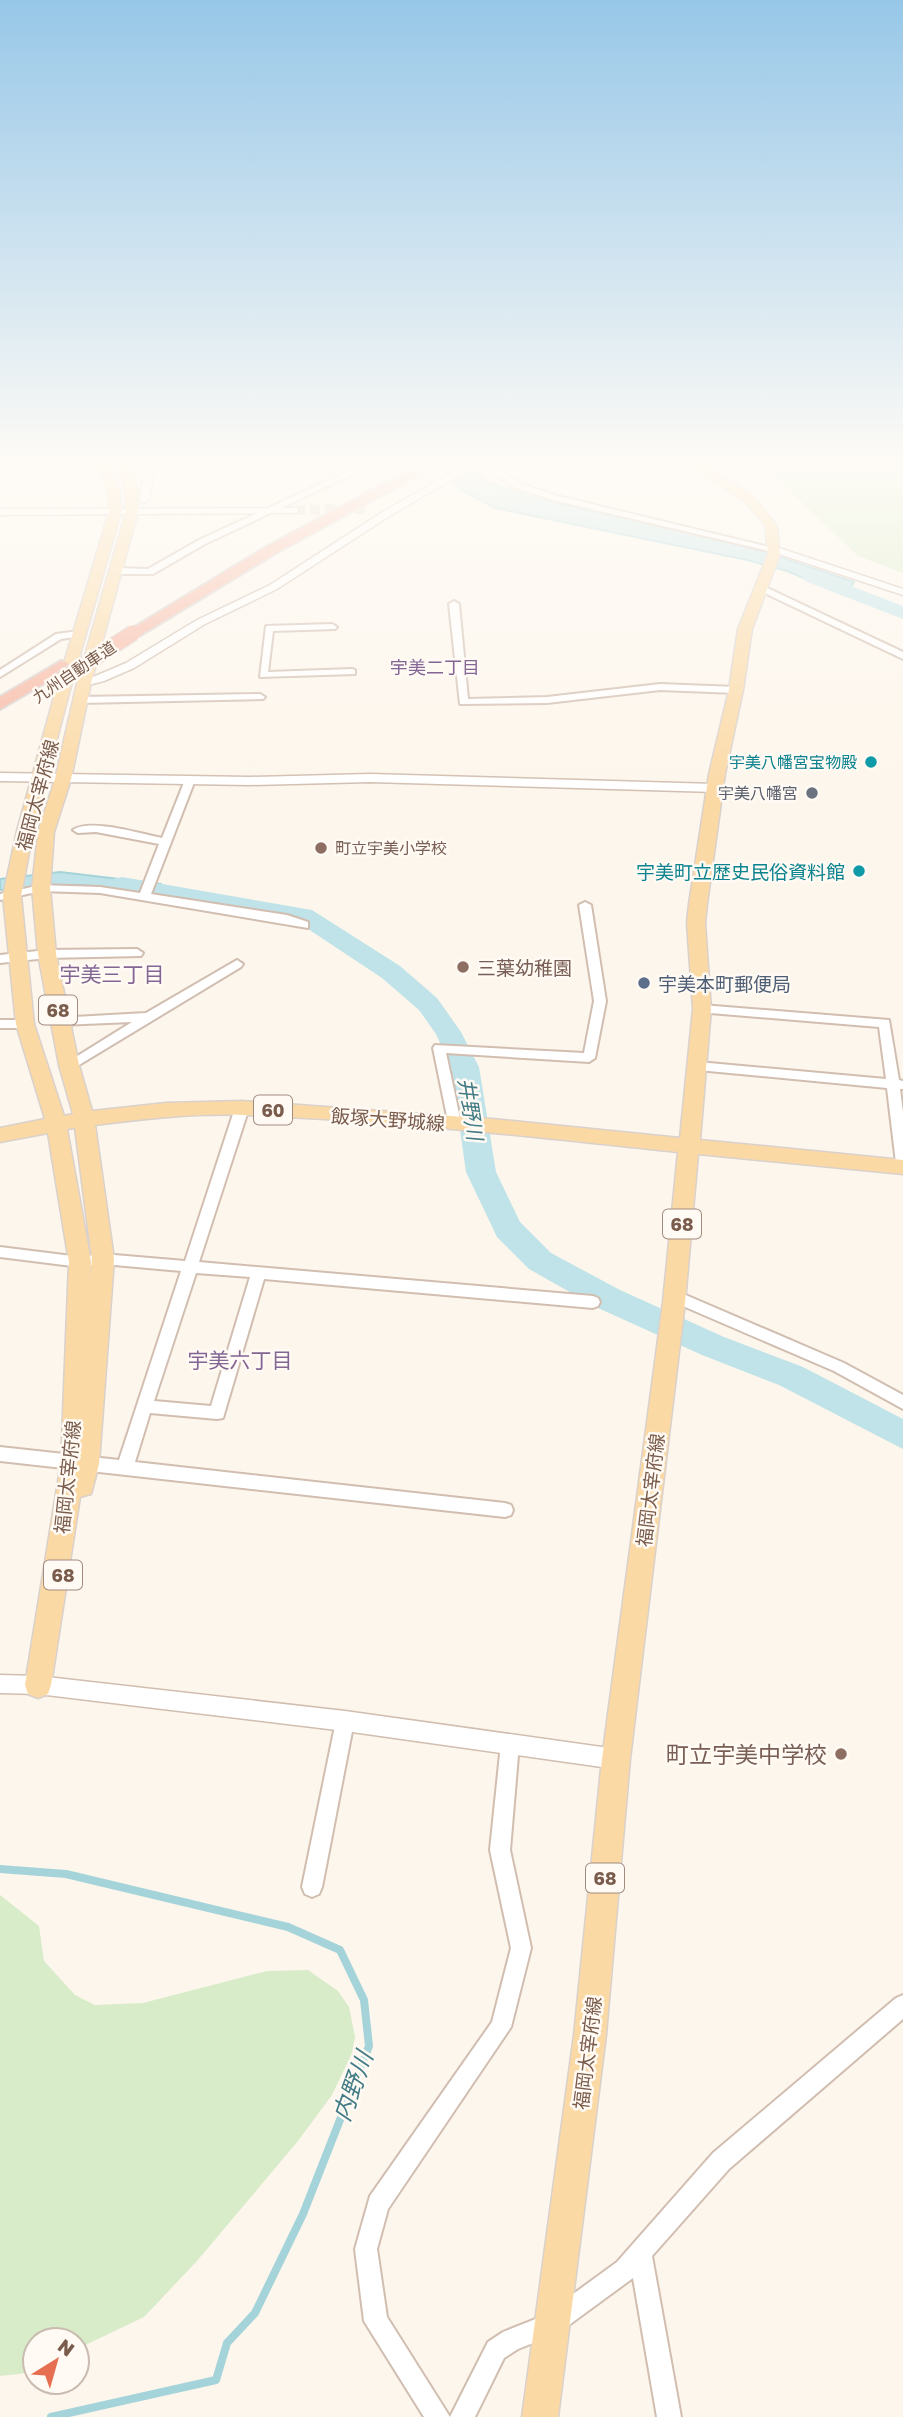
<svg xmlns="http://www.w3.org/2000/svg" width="903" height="2417" font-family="'Golos Text','Noto Sans JP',sans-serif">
<rect width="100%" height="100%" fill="#fdf6ec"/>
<path fill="#d8ecc9" d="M749 459H903V573L858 556 785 486Z
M0 1895 39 1926 44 1961 75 1995 95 2005 143 2003 267 1971 308 1970 338 1991 349 2007 355 2037 352 2053 332 2095 298 2141 197 2261 144 2317 77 2349V2340H35V2369L27 2373 0 2376Z"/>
<path fill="#bfe3e8" stroke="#a5d3da" stroke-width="2" d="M436 459H466L489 483 535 498 750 547 854 582 846 596 787 571 747 560 495 508 458 488Z
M60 872 161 884 162 896 84 885H57L0 890V879Z"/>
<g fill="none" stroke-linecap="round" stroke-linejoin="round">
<path stroke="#a5d3da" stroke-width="8" d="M0 1869 66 1874 288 1927 340 1950 364 2000 369 2046 303 2214 255 2313 227 2343 216 2380 51 2417"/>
<path fill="#bfe3e8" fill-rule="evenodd" d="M812 571 903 606V619L805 581 803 577 805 573Z
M122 877 312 910 400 966 437 998 461 1032 479 1067 496 1172 520 1222 551 1253 620 1290 724 1337 803 1367 903 1419V1449L779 1385 702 1355 598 1308 529 1269 497 1237 466 1172 451 1067 436 1034 419 1010 382 978 296 921 113 889 110 884 113 879Z"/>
<path stroke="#dcd0c4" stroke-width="10" stroke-dasharray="10 5" stroke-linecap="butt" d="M295 510 369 509"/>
<defs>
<path id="minor" d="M374 459H385L205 544 153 574H116L112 571 116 568 148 569 199 540Z
M483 459H491L497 468 519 483 558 496 777 549 773 552 553 500 513 487 491 472Z
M759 584 903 652V659L756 589V585Z
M454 601 459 604 468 699 547 697 660 684 736 687 741 690 736 693 660 690 547 703 460 704 449 604Z
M332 624 337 627 335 629 273 631 268 672 352 669 355 670V674L260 677 266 626Z
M79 631 82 632V636L61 639 0 677V670L56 634Z
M260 694 265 697 263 699 80 703 75 700 80 697Z
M190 777 195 780 151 894 287 915 308 922V928L100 893 41 891 0 900V894L41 885 100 887 140 893 159 844 96 832 78 833 73 830C90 818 141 834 162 838L185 780Z
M585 902 591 905 606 1001 595 1058 589 1062 446 1053 461 1123 454 1128 449 1126 433 1048 435 1045 584 1053 594 1001 579 905Z
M137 949 143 953 141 956 47 958 0 963V955L47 950Z
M237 960 243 964 241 967 74 1068 69 1069 63 1065 132 1022 60 1025 56 1024 54 1021 56 1018 146 1013Z
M702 1005 889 1020 899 1080 903 1081V1089H900L903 1112V1168L896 1163 887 1088 698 1070 692 1066 698 1062 886 1079 879 1027 698 1012 696 1009 698 1006Z
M0 1020H25L31 1024 25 1028H0Z
M242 1103 249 1108 199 1262 593 1296 598 1298 600 1302 598 1306 593 1308 264 1279 223 1418 217 1419 150 1413 135 1462 505 1503 511 1505 513 1510 511 1515 505 1517 0 1461V1447L119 1460 181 1271 103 1264 80 1267 0 1257V1247L80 1257 103 1254 185 1261 235 1108ZM196 1273 250 1277 211 1406 154 1401Z
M674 1290 844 1363 903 1395V1409L834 1371 669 1300 667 1296 669 1292Z
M345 1712 351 1715 354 1721 322 1887 319 1894 312 1897 305 1894 302 1887 336 1721 339 1715Z
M510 1735 517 1738 519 1744 510 1850 531 1948 511 2027 388 2209 377 2249 387 2317 450 2417H424L364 2321 355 2249 370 2196 492 2022 511 1948 490 1850 501 1744 503 1738Z
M903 1995V2019L729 2169 652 2256 681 2417H657L633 2278 558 2333 518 2349 504 2358 475 2417H450L488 2342 503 2332 543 2316 617 2262 713 2153 896 1998Z"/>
<path id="tertiary" d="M148 459H156L149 500 144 503 139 500Z
M476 459H487L391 515 277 589 205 624 134 668 104 681 84 686 79 683 126 663 197 620 270 585 384 511Z
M298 508V512L295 513 0 515V509Z
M770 547H776L903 589V595L770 551Z
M0 773 249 777 370 774 715 784 721 788 715 792 370 782 249 785 0 781Z
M0 1675 38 1676 345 1711 616 1749 623 1752 626 1759 623 1766 616 1769 345 1731 38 1694 0 1693Z"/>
<path id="primary" d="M95 459H107L120 491 121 512 69 693 33 831 21 896 34 1024 64 1116 73 1114 59 1065 38 954 32 888 38 832 55 779 77 683 126 512 125 489 115 459H127L137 489 138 512 91 683 71 779 54 832 50 888 56 954 79 1065 92 1111 166 1103 242 1101 492 1119 680 1138 693 1009 687 923 689 904 709 774 729 690 738 629 768 554 765 526 759 517 745 502 682 459H696L753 496 777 526 780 554 752 629 743 690 725 774 707 904 705 923 711 1009 700 1140 903 1160V1174L698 1154 685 1302 630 1759 606 2035 558 2417H522L574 2035 602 1759 663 1302 678 1152C534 1137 388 1120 243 1115 194 1113 144 1119 95 1125L114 1259 99 1464 91 1494 80 1497 51 1685 48 1694 38 1698 28 1694 25 1685 61 1463 69 1262 48 1133 0 1142V1128L45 1119 16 1024 3 896 17 831 55 693 109 512 108 491ZM75 1128 92 1259 90 1282 91 1262 67 1129Z"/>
<path id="motorway" d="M430 459H448L276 553 139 636H127L125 633 266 547Z
M61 661 67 662 69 666 67 670 0 709V697Z"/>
</defs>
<use href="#minor" stroke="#d1beb0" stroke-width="4"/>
<use href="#tertiary" stroke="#d1beb0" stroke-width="3"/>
<use href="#primary" stroke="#dad1cd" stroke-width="3"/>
<use href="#motorway" stroke="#dad1cd" stroke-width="4"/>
<use href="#minor" fill="#fff" fill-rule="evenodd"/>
<use href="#tertiary" fill="#fff" fill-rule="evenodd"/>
<use href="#primary" fill="#fbd9a5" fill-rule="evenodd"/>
<use href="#motorway" fill="#f7b7a3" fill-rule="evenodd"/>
<defs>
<path id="motorway-bridge" d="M57 682 133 633"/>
</defs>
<use href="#motorway-bridge" stroke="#dad1cd" stroke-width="17" stroke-linecap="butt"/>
<use href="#motorway-bridge" stroke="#f7b7a3" stroke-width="15"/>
</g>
<linearGradient id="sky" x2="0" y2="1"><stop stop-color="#97c7e8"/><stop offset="0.58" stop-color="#fefbf6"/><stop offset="1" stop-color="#fefbf6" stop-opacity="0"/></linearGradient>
<rect width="903" height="798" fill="url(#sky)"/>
<g fill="#0f9aa8" stroke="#fffaf3" stroke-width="2.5">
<circle cx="871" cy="762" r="7"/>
<circle cx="859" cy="871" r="7"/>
</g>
<circle fill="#6b7280" stroke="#fffaf3" stroke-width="2.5" cx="812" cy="793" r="7"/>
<g fill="#8d6e63" stroke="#fffaf3" stroke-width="2.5">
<circle cx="321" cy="848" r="7"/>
<circle cx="463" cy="967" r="7"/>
<circle cx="841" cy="1754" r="7"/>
</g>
<circle fill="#5c6f8a" stroke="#fffaf3" stroke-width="2.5" cx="644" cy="983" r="7"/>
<g text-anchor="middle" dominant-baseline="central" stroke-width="5" stroke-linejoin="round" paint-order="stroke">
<g font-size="16" fill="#7a5c4d" stroke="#fffaf3">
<text transform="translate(74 672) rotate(-34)">九州自動車道</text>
</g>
<g font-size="16" fill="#0d838f" stroke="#fffaf3" text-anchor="end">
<text x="857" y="762">宇美八幡宮宝物殿</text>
</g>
<g font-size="16" fill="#5b616d" stroke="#fffaf3" text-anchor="end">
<text x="798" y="793">宇美八幡宮</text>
</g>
<g font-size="16" fill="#785e54" stroke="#fffaf3" text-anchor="start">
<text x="335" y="848">町立宇美小学校</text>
</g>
<g font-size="18" fill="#846695" stroke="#fffaf3">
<text x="435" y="667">宇美二丁目</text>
</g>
<g fill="#fffaf3" stroke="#a28b7f" stroke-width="2">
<rect x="39" y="995.5" width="38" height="29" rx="5"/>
<rect x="254" y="1095.5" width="38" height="29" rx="5"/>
<rect x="663" y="1209.5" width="38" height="29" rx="5"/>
<rect x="44" y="1560.5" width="38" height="29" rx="5"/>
<rect x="586" y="1863.5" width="38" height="29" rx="5"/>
</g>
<g font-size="18" font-weight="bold" fill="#7a5c4d">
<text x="58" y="1010">68</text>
<text x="273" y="1110">60</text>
<text x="682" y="1224">68</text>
<text x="63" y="1575">68</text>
<text x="605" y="1878">68</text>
</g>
<g font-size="19" fill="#7a5c4d" stroke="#fffaf3">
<text transform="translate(37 795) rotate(-75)">福岡太宰府線</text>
<text transform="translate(388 1119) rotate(4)">飯塚大野城線</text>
<text transform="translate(67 1477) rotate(-84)">福岡太宰府線</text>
<text transform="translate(650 1490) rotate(-83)">福岡太宰府線</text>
<text transform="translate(587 2053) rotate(-83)">福岡太宰府線</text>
</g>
<g font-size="19" fill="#0d838f" stroke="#fffaf3" text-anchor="end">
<text x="845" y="871">宇美町立歴史民俗資料館</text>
</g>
<g font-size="19" fill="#785e54" stroke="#fffaf3" text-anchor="start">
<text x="477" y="967">三葉幼稚園</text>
</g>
<g font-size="19" fill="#4e5e75" stroke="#fffaf3" text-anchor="start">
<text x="658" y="983">宇美本町郵便局</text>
</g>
<g font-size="21" fill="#846695" stroke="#fffaf3">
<text x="112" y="974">宇美三丁目</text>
<text x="240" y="1360">宇美六丁目</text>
</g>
<g font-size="21" font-style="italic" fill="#437c86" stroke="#fffaf3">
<text transform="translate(471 1109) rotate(81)">井野川</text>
</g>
<g font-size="23" fill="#785e54" stroke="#fffaf3" text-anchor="end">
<text x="827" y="1754">町立宇美中学校</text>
</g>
<g font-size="24" font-style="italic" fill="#437c86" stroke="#fffaf3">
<text transform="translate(352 2086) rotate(-70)">内野川</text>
</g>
</g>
<g transform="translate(56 2361) rotate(37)"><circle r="33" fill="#fffaf3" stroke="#cabbb1" stroke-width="2"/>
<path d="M0-5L12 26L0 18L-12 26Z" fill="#e76f51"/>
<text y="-10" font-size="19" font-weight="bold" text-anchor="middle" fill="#7a5c4d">N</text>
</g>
</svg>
